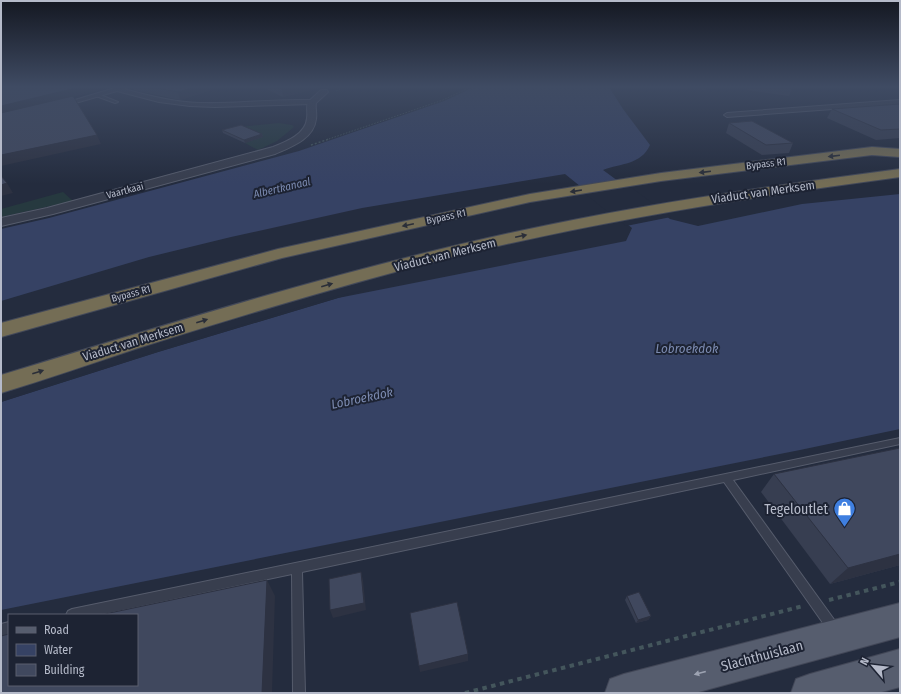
<svg xmlns="http://www.w3.org/2000/svg" width="901" height="694" font-family="'Fira Sans Condensed',sans-serif">
<rect width="100%" height="100%" fill="#242c3e"/>
<path fill="#26393f" d="M279 123 292 125 294 127 277 141 258 150 245 143 262 137 240 127Z
M63 192 73 201 1 217V209Z"/>
<path fill="#364264" d="M474 87H609L623 109 650 145C641 165 621 163 603 170L670 219 698 226 802 204 900 194V429L800 450 1 610V402L158 352 338 298 626 241 632 228 565 174 362 208 231 237 149 257 1 301V229L49 218 299 151 444 101Z"/>
<path fill="#242c3e" d="M628 185 671 217 626 226 584 193Z
M361 291 158 352 1 402V400L158 350 337 296Z"/>
<g fill="none" stroke-linecap="round" stroke-linejoin="round">
<defs>
<path id="service" d="M96 94H98L118 102 115 103 96 96Z
M900 438V444L733 480 838 625 840 629 838 633 834 635 830 633 724 482 302 572 305 693H293L292 574 98 615H66L68 611 72 609Z
M9 622V634L1 636V624Z"/>
<path id="minor" d="M118 87H127L124 89C149 96 174 102 199 103 232 104 265 100 298 100H312L315 102 312 104 215 107 190 106 159 102 117 91 58 108 55 106Z
M900 100V104L727 117 724 115 727 113Z"/>
<path id="tertiary" d="M321 90H327L328 92 316 103C315 108 317 113 316 119 314 139 291 147 275 154L53 214 1 226V218L47 208 273 147C286 142 306 134 307 118 308 112 306 108 308 102Z"/>
<path id="primary" d="M900 603V637L695 693H605L610 679 624 674Z
M900 649V687L878 693H791L796 679 810 674Z"/>
<path id="motorway" d="M872 147 900 149V157L872 155 661 181 530 202 282 258 1 337V323L278 249 530 194 661 173Z
M900 169V177C751 197 602 220 456 256 349 283 243 315 138 348 93 363 47 379 1 393V375C171 323 341 270 515 232 642 204 771 186 900 169Z"/>
</defs>
<use href="#service" stroke="#565c6c" stroke-width="2"/>
<use href="#minor" stroke="#565c6c" stroke-width="2"/>
<use href="#tertiary" stroke="#565c6c" stroke-width="2"/>
<use href="#primary" stroke="#424757" stroke-width="2"/>
<use href="#motorway" stroke="#434959" stroke-width="2"/>
<path stroke="#44565c" stroke-width="1" stroke-dasharray="1.5 1.5" stroke-linecap="butt" d="M336 91 345 87
M326 140 443 100 471 87"/>
<path stroke="#44565c" stroke-width="1.5" stroke-dasharray="2 2" stroke-linecap="butt" d="M311 145 329 139"/>
<path stroke="#44565c" stroke-width="4" stroke-dasharray="4.5 4.5" stroke-linecap="butt" d="M829 600 900 582
M465 693 803 606"/>
<use href="#service" fill="#383e4e" fill-rule="evenodd"/>
<use href="#minor" fill="#383e4e" fill-rule="evenodd"/>
<use href="#tertiary" fill="#383e4e" fill-rule="evenodd"/>
<use href="#primary" fill="#565d6e" fill-rule="evenodd"/>
<use href="#motorway" fill="#746d55" fill-rule="evenodd"/>
</g>
<path fill="#373e51" d="M127 87H221L180 100 134 90 128 88Z
M262 87H323L283 97Z
M650 87H707L706 90 651 88Z
M748 87H793L789 96 747 90Z
M900 104V138L876 140 827 118 832 109Z
M729 123 793 143 789 153 762 155 726 133Z
M222 130 262 134 263 137 245 143 223 133Z
M900 448V565L830 584 761 492 774 474Z
M627 596 651 616 648 620 636 623 625 600Z"/>
<path fill="#2d3242" d="M80 87H113L1 115V106Z
M195 87H221L180 100 178 92Z
M292 87H323L283 97 282 89Z
M262 134 263 137 245 143 244 140Z
M97 135 101 144 1 166V155Z
M7 183 13 193 1 196V185Z
M900 554V565L830 584 848 568Z
M361 572 363 580 366 610 333 618 330 610Z
M267 580 275 596 272 693H262Z
M651 616 648 620 636 623 638 620Z
M468 654V661L420 672 419 666Z"/>
<path fill="#40485e" stroke="#2d3242" d="M1 87H80L1 106Z
M152 87H195L178 92Z
M276 87H292L282 89Z
M73 96 97 135 1 155V113Z
M900 104V129L881 130 832 109Z
M752 121 793 143 766 145 729 123Z
M241 125 262 134 244 140 222 130Z
M1 176 7 183 1 185Z
M900 448V554L848 568 774 474Z
M361 572 364 603 330 610 329 579Z
M267 580 262 693H1V636L9 634V685H137V615H100Z
M639 592 651 616 638 620 627 596Z
M457 602 468 654 419 666 410 613Z"/>
<defs><path id="oneway-solid" d="M-6-.8H1V-3.2L6.5 0L1 3.2V.8H-6Z"/></defs>
<g fill="#2a2e38">
<use href="#oneway-solid" transform="translate(834 156) rotate(173)"/>
<use href="#oneway-solid" transform="translate(705 172) rotate(173)"/>
<use href="#oneway-solid" transform="translate(576 191) rotate(171)"/>
<use href="#oneway-solid" transform="translate(408 225) rotate(168)"/>
<use href="#oneway-solid" transform="translate(521 236) rotate(-12)"/>
<use href="#oneway-solid" transform="translate(327 285) rotate(-16)"/>
<use href="#oneway-solid" transform="translate(202 321) rotate(-17)"/>
<use href="#oneway-solid" transform="translate(38 372) rotate(-18)"/>
</g>
<use fill="#9da3b2" href="#oneway-solid" transform="translate(700 673) rotate(165)"/>
<linearGradient id="sky" x2="0" y2="1"><stop stop-color="#141822"/><stop offset="0.47" stop-color="#3f4b63"/><stop offset="1" stop-color="#3f4b63" stop-opacity="0"/></linearGradient>
<rect width="901" height="184" fill="url(#sky)"/>
<defs>
<symbol id="shop-pin" viewBox="-11 -11 22 30"><path d="M0 17L-7.5 6A9.5 9.5 0 1 1 7.5 6Z" fill="#3f7fe0" stroke="#1d2333"/><path d="M-5-2.5h2.3a2.7 3.5 0 0 1 5.4 0H5L5.5 6h-11ZM-1.5-2.5h3a1.5 2.3 0 0 0-3 0Z" fill="#fff"/></symbol>
</defs>
<g fill-rule="evenodd">
<use href="#shop-pin" x="832" y="496" width="25" height="34"/>
</g>
<g text-anchor="middle" dominant-baseline="central" stroke-width="4" stroke-linejoin="round" paint-order="stroke">
<g font-size="10" fill="#b5bac9" stroke="#1d2333">
<text transform="translate(766 164) rotate(-7)">Bypass R1</text>
<text transform="translate(125 191) rotate(-15)">Vaartkaai</text>
<text transform="translate(446 217) rotate(-12)">Bypass R1</text>
<text transform="translate(131 294) rotate(-15)">Bypass R1</text>
</g>
<g font-size="11" font-style="italic" fill="#7c8bb1" stroke="#1d2333">
<text transform="translate(282 188) rotate(-13)">Albertkanaal</text>
</g>
<g font-size="12" fill="#b5bac9" stroke="#1d2333">
<text transform="translate(763 192) rotate(-8)">Viaduct van Merksem</text>
<text transform="translate(445 255) rotate(-14)">Viaduct van Merksem</text>
<text transform="translate(133 342) rotate(-17)">Viaduct van Merksem</text>
</g>
<g font-size="13" font-style="italic" fill="#7c8bb1" stroke="#1d2333">
<text x="687" y="348">Lobroekdok</text>
<text transform="translate(362 398) rotate(-12)">Lobroekdok</text>
</g>
<g font-size="14" fill="#b5bac9" stroke="#1d2333" text-anchor="end">
<text x="828" y="509">Tegeloutlet</text>
</g>
<g font-size="14" fill="#b5bac9" stroke="#1d2333">
<text transform="translate(762 656) rotate(-15)">Slachthuislaan</text>
</g>
</g>
<rect width="901" height="694" fill="none" stroke="#b5bac9" stroke-width="4"/>
<rect x="8" y="614" width="130" height="72" fill="#1d2333" stroke="#5a5f6f"/>
<rect x="16" y="627" width="20" height="6" fill="#565d6e" stroke="#5a5f6f"/>
<text x="44" y="634" font-size="12" fill="#b5bac9">Road</text>
<rect x="16" y="644" width="20" height="12" fill="#364264" stroke="#5a5f6f"/>
<text x="44" y="654" font-size="12" fill="#b5bac9">Water</text>
<rect x="16" y="664" width="20" height="12" fill="#40485e" stroke="#5a5f6f"/>
<text x="44" y="674" font-size="12" fill="#b5bac9">Building</text>
<g transform="translate(873 666) rotate(298)" stroke="#1d2333" stroke-width="3" paint-order="stroke">
<path d="M0-3L7 15L0 10L-7 15Z" fill="#b5bac9"/>
<text y="-6" font-size="11" font-weight="bold" text-anchor="middle" fill="#b5bac9">N</text>
</g>
</svg>
